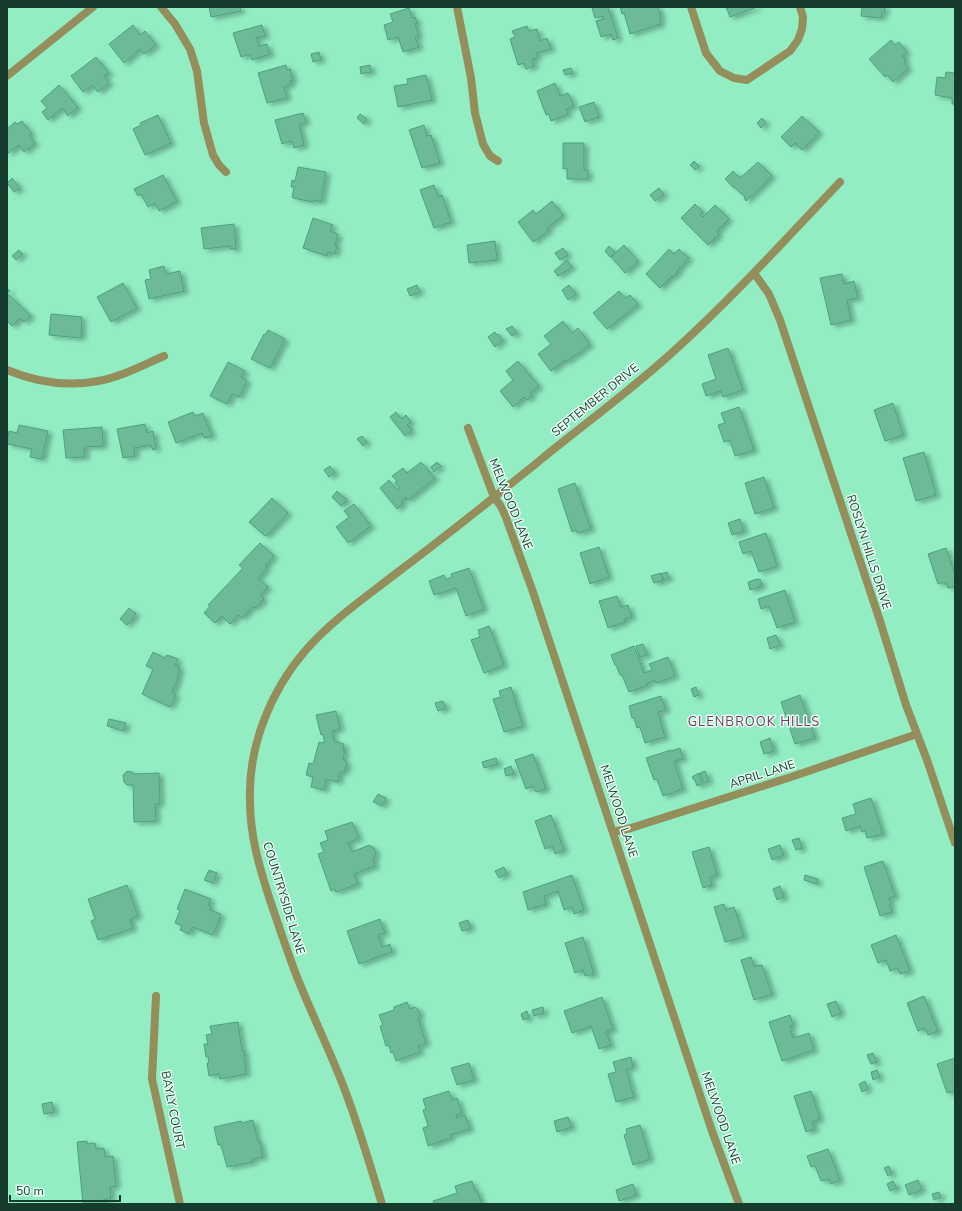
<svg xmlns="http://www.w3.org/2000/svg" width="962" height="1211" font-family="'Nunito Sans',sans-serif">
<defs>
<filter id="shadow"><feDropShadow dx="4.5" dy="2.5" stdDeviation="2" flood-color="#0004"/></filter>
</defs>
<rect width="100%" height="100%" fill="#92edc3"/>
<path fill="#6dba97" stroke="#48a47e" filter="url(#shadow)" d="M209 7H240L241 11 211 17Z
M596 7H608L618 38 613 40 611 34 601 37 596 21 604 19 603 16 595 18 592 8Z
M620 7H658L661 17 659 18 661 24 630 34 624 13 622 14Z
M726 7H757L730 17Z
M862 7H885V12H882L881 18 861 16Z
M409 8 412 18 415 17 417 23 415 24 419 36 415 37 419 47 403 52 398 37 388 40 384 25 393 22 390 14Z
M133 25 140 35 145 31 156 45 144 54 140 49 124 63 109 44Z
M262 25 265 36 256 38 259 46 267 44 270 54 252 60 250 54 241 57 233 33Z
M527 26 529 31 537 29 540 41 547 38 551 49 536 53 537 58 532 59 534 66 526 69 524 63 518 65 510 39 515 37 512 31Z
M891 40 895 45 899 42 907 52 902 56 906 60 904 62 908 68 893 82 887 75 885 77 869 59Z
M319 52 321 60 313 62 311 54Z
M96 57 109 73 104 76 109 83 98 92 93 85 83 92 71 76Z
M286 65 287 70 290 69 293 80 290 81 291 84 284 87 287 98 267 103 258 73Z
M370 65 371 72 361 74 360 67Z
M571 68 573 73 565 75 563 70Z
M946 72 955 73V104H952V98L935 95 937 77 945 78Z
M426 75 432 100 398 107 394 86 408 84 407 79Z
M555 83 560 96 568 93 574 106 566 109 568 114 551 121 549 114 546 115 537 91Z
M59 85 78 107 68 116 62 108 48 120 42 112 47 108 41 101Z
M594 102 599 117 585 122 579 107Z
M303 113 306 122 299 124 304 145 294 148 292 141 282 144 275 120Z
M360 114 367 119 364 124 357 118Z
M158 115 171 143 145 155 133 129 141 125 140 123Z
M802 116 819 132 802 150 795 143 791 147 781 137Z
M762 118 766 122 761 128 757 123Z
M22 121 32 134 29 136 35 143 24 152 19 145 7 154V129L15 122 17 124Z
M424 125 427 136 431 135 440 163 422 168 409 130Z
M563 143H584V170H588V179H567V168L563 169Z
M694 161 699 166 695 170 690 165Z
M758 162 772 176 746 201 744 198 745 197 734 187H733L725 179 733 171 740 178Z
M298 167 326 172 321 202 314 200 313 202 293 198 292 197 294 187H291L292 180 295 181Z
M163 175 177 201 159 211 155 203 148 207 141 194 138 196 134 189Z
M12 178 20 188 14 192 7 183Z
M434 185 438 197 442 195 451 222 434 228 420 190Z
M659 188 664 194 655 201 650 195Z
M552 201 563 215 547 228 549 230 533 242 518 222 533 210 536 214Z
M695 204 703 212 700 215 703 217 715 205 729 219 717 231 719 234 708 245 681 218Z
M313 218 333 225 330 231 338 234 335 245 337 246 335 254 328 252 327 256 303 248Z
M234 224 236 249H230V246L204 249 201 228Z
M495 241 497 260 469 263 467 245Z
M624 245 638 261 625 273 611 257Z
M609 246 615 252 610 257 605 251Z
M563 248 568 255 560 260 555 253Z
M669 249 674 254 679 249 689 258 677 271 678 272 673 277 672 276 660 288 646 274Z
M19 250 23 254 16 260 12 256Z
M567 260 572 267 558 276 554 271Z
M164 266 166 274 180 271 184 291 149 299 145 280 151 279 149 270Z
M842 274 844 284 854 281 858 298 847 300 851 320 831 325 820 278Z
M123 283 137 308 111 322 97 297Z
M417 285 420 292 410 296 407 289Z
M569 285 576 294 568 300 562 290Z
M7 288 10 291 7 293 31 316 24 322 20 318 12 326 7 321Z
M619 291 625 298 630 295 638 304 607 329 593 313Z
M51 314 82 317 81 338 49 335Z
M563 321 572 333 578 328 590 344 575 356V355L566 362 565 360 551 371 538 354 551 344 544 336Z
M512 326 517 333 512 336 506 329Z
M268 330 285 339 270 368 251 359 264 334 265 335Z
M495 332 497 335 498 334 503 340 495 347 488 337Z
M728 348 743 390 723 397 721 391 706 396 702 384 716 379 708 355Z
M518 361 539 386 530 393 532 395 527 400 524 397 513 407 500 391 513 380 506 371Z
M228 362 245 371 241 377 247 381 239 397 232 394 227 404 210 396Z
M893 403 903 435 885 441 874 410Z
M739 407 754 450 735 456 730 440 724 442 718 425 725 423 721 413Z
M193 412 195 416 203 413 212 436 204 438 202 433 176 443 168 422Z
M396 412 402 419 406 415 411 422 407 425 412 430 405 436 390 417Z
M145 424 147 433 153 431 156 449 153 450 151 445 134 448 135 456 123 458 117 429Z
M19 425 48 431 42 459 30 457 32 449 7 444 9 431 17 433Z
M102 427 103 446 84 447 85 457 66 458 63 430Z
M362 436 367 442 363 446 357 439Z
M924 452 936 495 916 501 903 458Z
M421 462 435 478 408 500 406 497 401 501 403 503 397 509 380 488 389 480 397 490 400 488 395 483 397 481 392 476 403 468 407 473Z
M437 462 441 466 434 472 431 467Z
M330 466 335 472 329 477 324 470Z
M764 477 774 508 755 514 745 483Z
M575 483 591 529 578 533 576 530 572 532 558 489Z
M337 491 347 500 341 506 332 497Z
M272 498 288 513 266 536H265L249 522Z
M354 504 371 526 348 543 336 527 349 517 344 511Z
M740 519 744 531 732 535 728 523Z
M766 533 777 566 759 572 751 551 743 554 739 542Z
M260 543 274 556 265 566 267 568 258 578 268 587 260 595 264 599 255 608 253 606 242 618 238 615 230 624 222 616 215 623 204 613 210 606 208 605 243 568 239 565Z
M599 547 609 577 590 584 580 553Z
M946 548 955 575V586L948 588 946 582 938 584 928 554Z
M469 568 484 609 466 616 456 588 434 595 429 581 444 575 446 580 452 577 451 574Z
M667 572 669 578 664 580 661 574Z
M661 573 663 581 654 583 651 576Z
M757 579 758 580 760 579 762 585 759 586 760 587 750 590 748 582Z
M785 590 795 622 777 628 769 606 761 609 758 599Z
M617 596 621 607 628 605 632 617 624 619 625 622 608 628 599 601Z
M129 608 136 614 127 625 120 619Z
M489 626 504 665 484 673 471 640 480 637 478 630Z
M776 635 780 645 770 649 767 638Z
M643 644 647 655 640 657 636 646Z
M634 646 644 673 652 670 649 664 668 657 675 676 656 683 655 680 647 683 648 685 629 692 622 675H620L616 665H615L611 655Z
M153 652 165 658 167 655 178 659 175 665 180 667 178 670H180L177 677 178 678 172 693 176 695 170 707 142 694 153 669 146 666Z
M511 687 523 726 504 732 493 699 501 697 499 691Z
M696 687 699 695 694 697 691 689Z
M800 695 815 738 795 744 781 702Z
M661 696 666 710 658 712 665 737 645 743 640 727 637 728 634 718H632L629 706Z
M443 701 446 708 438 711 435 703Z
M336 711 340 729 332 731 334 741 344 744 343 750H345L343 759 347 763 345 771 340 773 338 782 326 779 324 790 311 787 313 777 306 775 309 763 313 764 319 742 324 743V739L323 734 321 735 316 715Z
M109 719 126 723 124 731 107 726Z
M770 738 774 751 764 754 760 742Z
M680 748 683 759 674 761 683 789 663 796 657 779 654 780 646 758 671 750V751Z
M533 754 546 789 536 792 533 786 526 789 515 760Z
M496 758 498 764 484 768 482 762Z
M511 766 514 774 506 776 504 769Z
M127 771 132 772 133 774 159 773 160 804H155L156 821 134 822 133 785H127L124 782 123 775Z
M705 771 709 781 704 783 700 773Z
M699 773 702 784 697 786 695 780H694L692 777Z
M378 794 386 798 382 806 373 802Z
M871 798 883 834 867 838 865 831 862 832 860 826 846 831 842 818 856 814 853 804Z
M551 815 564 850 555 854 552 846 545 849 535 821Z
M352 822 359 838 348 843 352 852 369 845 374 848 376 854 373 859 375 866 354 874 358 884 336 892 335 889 331 891 318 854 324 852 320 843 328 840 325 831Z
M799 838 802 848 796 850 792 840Z
M780 845 784 855 772 860 768 849Z
M709 847 717 875 710 877 712 885 703 888 692 852Z
M883 861 895 896 889 898 891 904 889 905 892 912 880 916 864 867Z
M504 867 507 874 499 878 495 871Z
M209 870 217 873 213 883 204 880Z
M572 875 584 910 574 914 572 907 564 910 558 891 544 896 546 904 528 910 523 892Z
M805 875 818 879 817 884 804 880Z
M127 885 138 916 130 919 133 928 98 940 91 921 95 919 88 899Z
M780 886 784 897 777 900 773 889Z
M185 889 211 899 208 905 211 906 210 910 221 914 213 935 192 927 189 934 180 930 182 926 175 923 180 910 177 909Z
M724 904 726 910 734 907 744 937 725 942 714 907Z
M380 919 385 933 378 935 382 947 390 944 392 952 359 964 347 931Z
M468 920 471 928 462 931 459 923Z
M896 935 910 971 900 974 898 968 890 971 886 960 878 963 871 945Z
M583 937 594 974 585 976 583 970 575 973 565 943Z
M751 957 754 966 762 965 772 994 754 1000 741 960Z
M924 996 938 1031 928 1035 925 1028 918 1031 907 1003Z
M602 997 613 1029 606 1032 611 1045 599 1049 591 1026 572 1033 564 1011Z
M836 1001 841 1013 832 1017 827 1004Z
M407 1002 410 1009 415 1007 418 1009 420 1014 418 1018 426 1043 418 1046 420 1052 396 1061 393 1052 391 1053 389 1045 386 1046 380 1026 383 1025 379 1015 394 1010V1007Z
M543 1007 544 1013 534 1016 532 1010Z
M527 1011 529 1018 523 1020 521 1014Z
M790 1015 793 1025 790 1026 793 1038 809 1033 814 1050 782 1061 769 1022Z
M238 1022 242 1051 244 1050 246 1074 220 1079 219 1074 209 1076 207 1063H209L208 1057H206L204 1044H208L206 1035 212 1034 210 1026Z
M873 1053 877 1062 871 1064 867 1055Z
M631 1057 633 1067 626 1069 634 1097 616 1102 608 1074 616 1072 613 1062Z
M955 1058V1091L947 1093 937 1064Z
M469 1063 474 1080 457 1085 451 1068Z
M877 1070 880 1077 873 1080 871 1072Z
M865 1081 868 1089 862 1092 859 1084Z
M449 1091 452 1100 457 1098 462 1113 456 1115 457 1118 465 1115 470 1129 450 1135 451 1138 428 1146 423 1128 428 1126 423 1110 426 1109 423 1099Z
M811 1091 820 1119 812 1122 815 1129 806 1132 794 1096Z
M52 1102 54 1112 44 1114 42 1104Z
M568 1117 572 1127 557 1132 554 1121Z
M253 1120 258 1142 260 1141 263 1157 252 1159 253 1162 227 1167 221 1145H218L214 1127 241 1121 242 1123Z
M640 1125 650 1159 633 1165 624 1135 627 1134 626 1129Z
M87 1141V1144L95 1143 96 1149 104 1148 105 1157 113 1156 116 1186 110 1187 111 1199H104V1204H83L77 1142Z
M828 1149 840 1180 831 1184 829 1179 821 1181 815 1166 811 1167 807 1156Z
M889 1166 892 1174 888 1176 884 1168Z
M918 1180 922 1190 909 1195 905 1185Z
M472 1181 475 1191 477 1190 482 1204H434L433 1201 457 1193 455 1186Z
M893 1181 897 1188 890 1191 887 1184Z
M633 1184 636 1195 619 1201 616 1190Z
M939 1192 941 1197 934 1200 932 1194Z"/>
<g fill="none" stroke-linecap="round" stroke-linejoin="round">
<path stroke="#938e5c" stroke-width="8" d="M161 7 175 24 190 49 197 71 204 123 213 155 219 165 226 172
M457 7 471 78 475 113 483 144 490 156 498 161
M691 7 706 53 720 71 734 78 747 80 790 51 798 40 802 29 803 17 800 7
M7 76 93 7
M754 273 769 294 780 320 880 621 906 705 927 760 955 843
M7 370C36 382 67 387 98 381 121 377 143 365 164 356
M468 428 494 497 500 505 505 515 533 592 712 1131 739 1204
M613 832 631 828 791 777 917 734
M156 996 152 1079 180 1204
M382 1204C369 1162 357 1120 341 1080 327 1045 311 1012 297 977 287 951 278 924 269 897 259 866 250 835 250 801 248 747 270 692 305 651 331 621 363 599 394 575 438 542 481 508 523 474 535 465 547 454 559 445 598 414 638 384 675 350 733 297 786 239 840 182"/>
</g>
<g text-anchor="middle" dominant-baseline="central" stroke-width="3" stroke-linejoin="round" paint-order="stroke">
<g font-size="12" fill="#153c2c" stroke="#e5fff2">
<text transform="translate(595 400) rotate(-39)">SEPTEMBER DRIVE</text>
<text transform="translate(511 504) rotate(68)">MELWOOD LANE</text>
<text transform="translate(869 552) rotate(72)">ROSLYN HILLS DRIVE</text>
<text transform="translate(762 774) rotate(-18)">APRIL LANE</text>
<text transform="translate(619 811) rotate(72)">MELWOOD LANE</text>
<text transform="translate(284 898) rotate(73)">COUNTRYSIDE LANE</text>
<text transform="translate(173 1110) rotate(79)">BAYLY COURT</text>
<text transform="translate(721 1118) rotate(71)">MELWOOD LANE</text>
</g>
<g font-size="13" letter-spacing="1" fill="#773960" stroke="#e5fff2">
<text x="754" y="722">GLENBROOK HILLS</text>
</g>
</g>
<rect width="962" height="1211" fill="none" stroke="#153c2c" stroke-width="16"/>
<path d="M10 1195v6h110v-6" fill="none" stroke="#153c2c" stroke-width="2"/>
<text x="16" y="1195" font-size="12" fill="#153c2c" stroke="#e5fff2" stroke-width="3" paint-order="stroke">50 m</text>
</svg>
